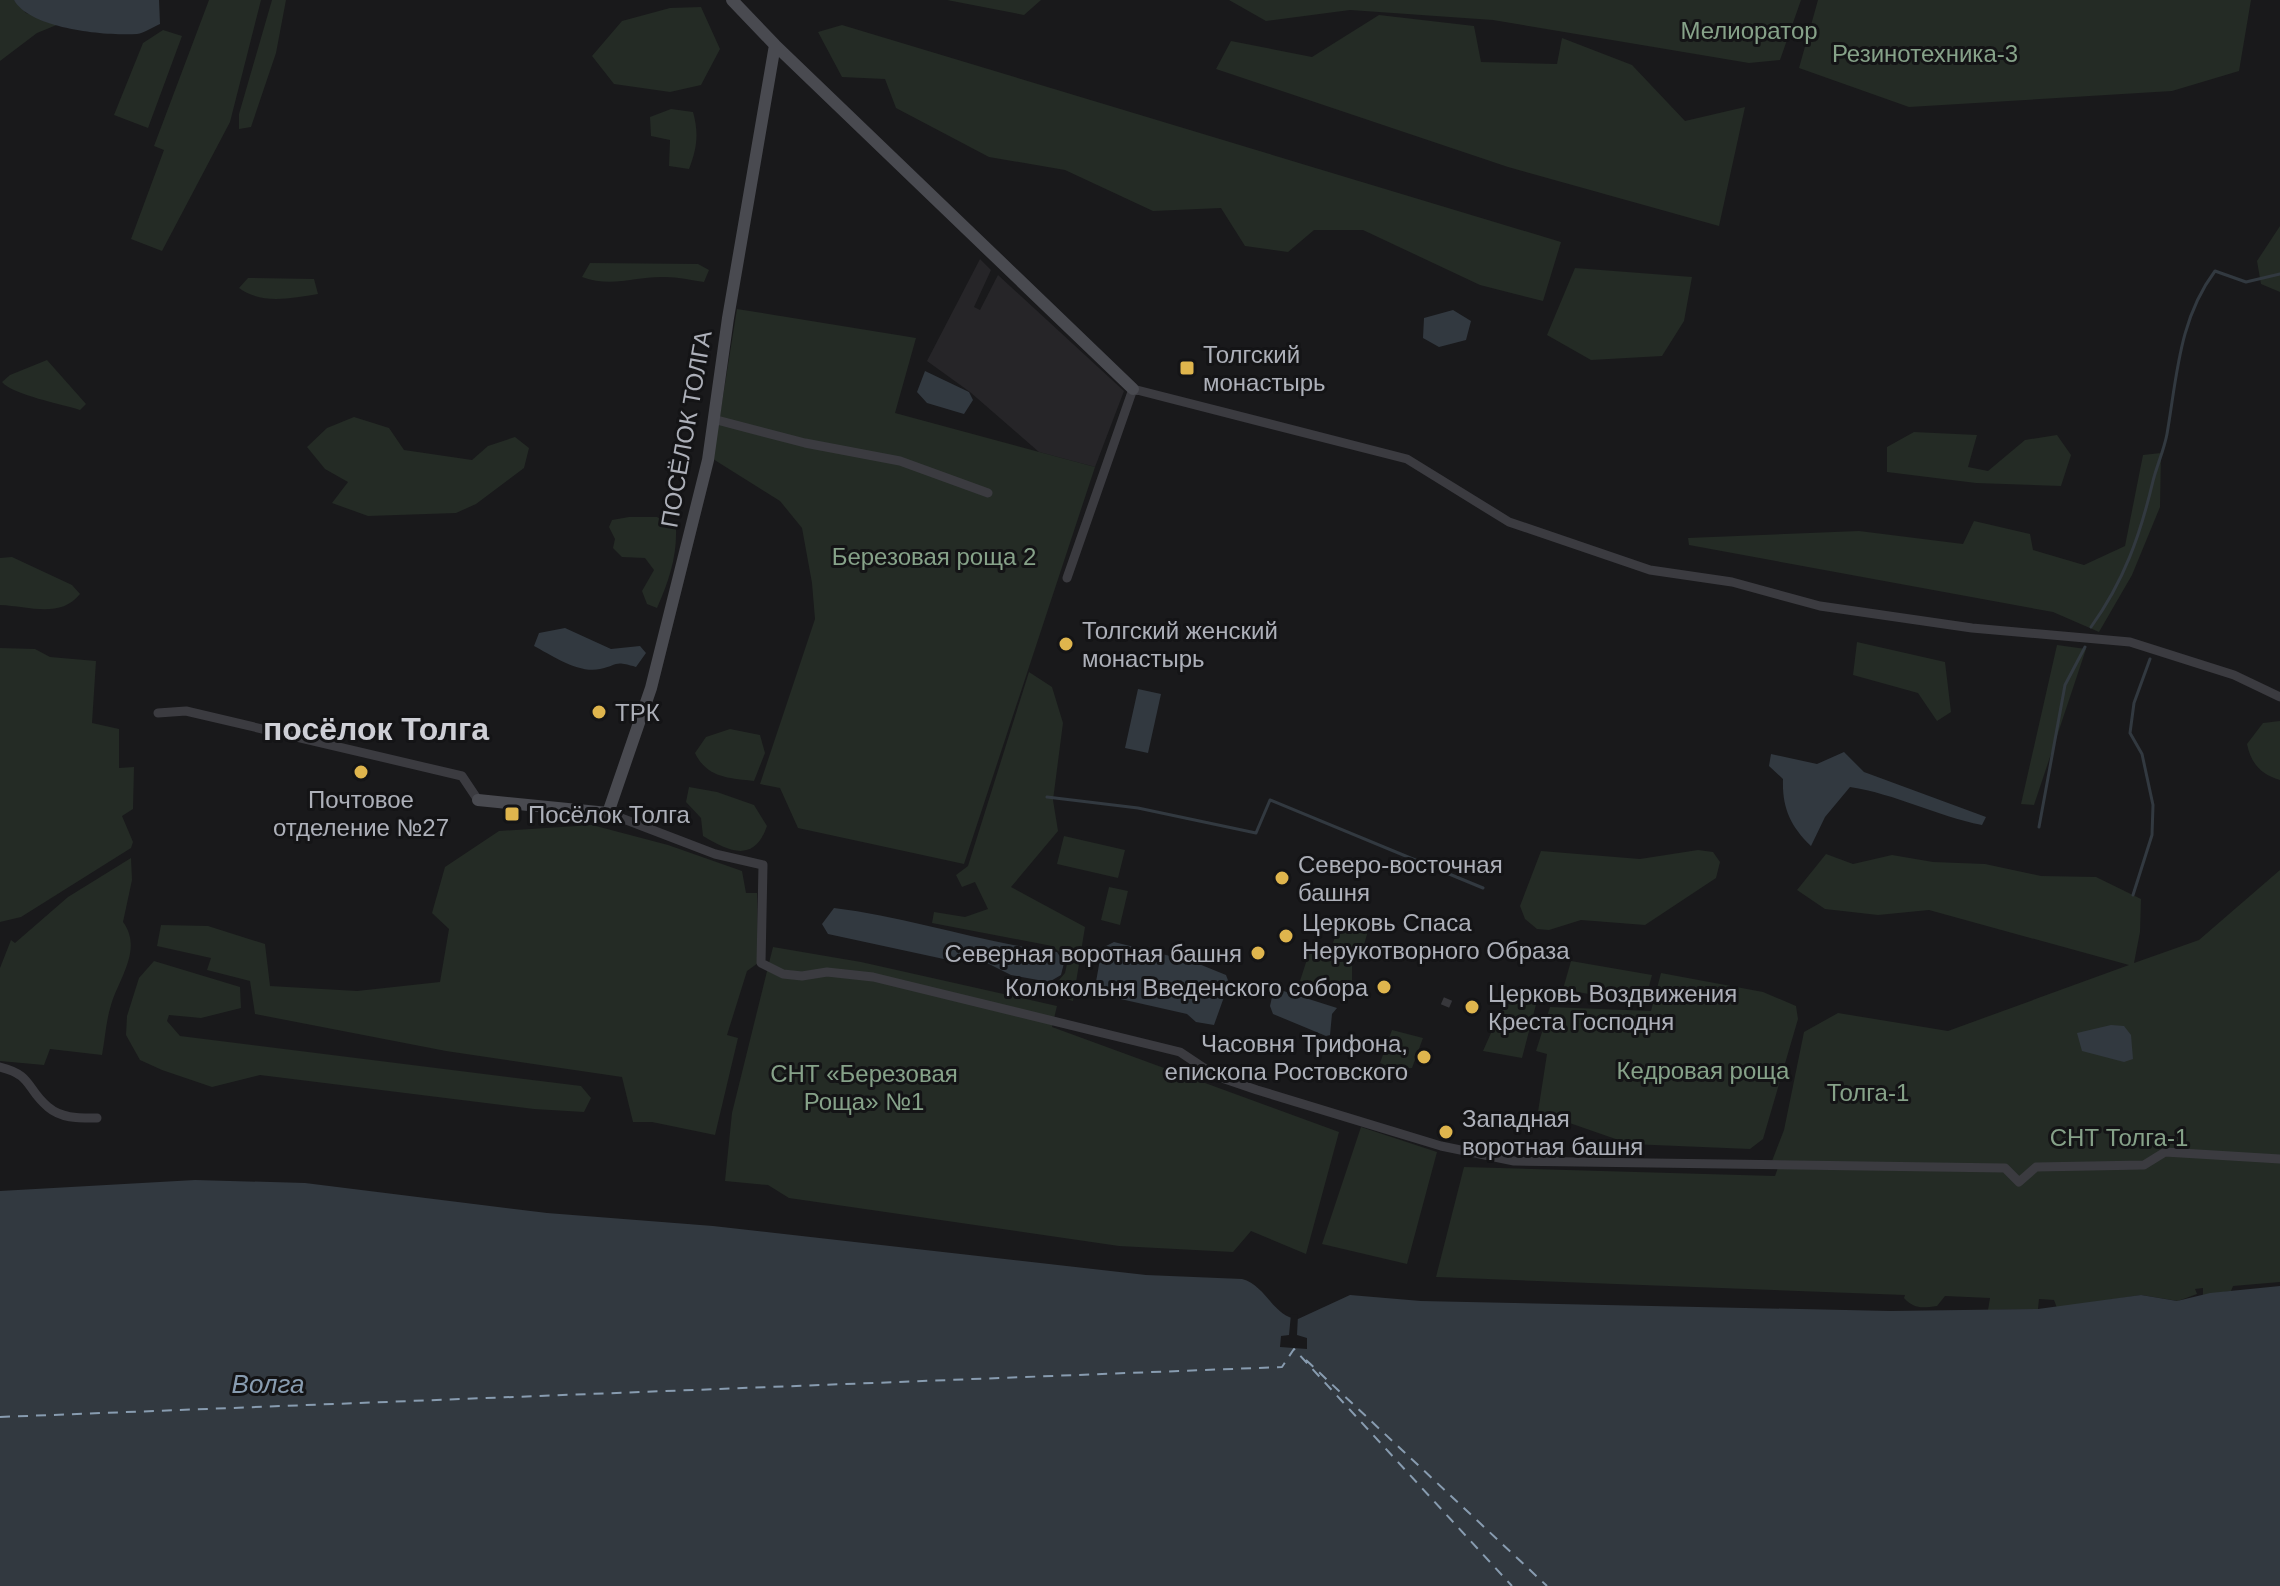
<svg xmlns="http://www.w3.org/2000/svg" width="2280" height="1586" font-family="Arial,sans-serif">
<rect width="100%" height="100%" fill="#19191b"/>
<path fill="#262528" d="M980 259 991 270 974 307 980 310 998 275 1124 391 1095 467 1039 452 970 392 927 361Z"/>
<path fill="#242b25" d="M0 0H14L26 13 59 24 37 33 0 61Z
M209 0H261L230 122 162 251 131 239 164 150 154 146Z
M272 0H286L276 53 251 127 239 129V114Z
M947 0H1041L1024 15Z
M1229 0H1801L1780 60 1749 63 1493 20 1350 10 1266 21Z
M1818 0H2251L2239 71 2172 91 1909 107 1799 68Z
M701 7 720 49 701 85 670 92 614 84 592 56 622 21 670 8Z
M1379 15 1474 26 1481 62 1557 64 1562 38 1632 65 1685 121 1745 107 1719 226 1508 167 1216 69 1231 41 1312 57Z
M842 25 1561 242 1543 301 1480 285 1363 230H1314L1288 252 1245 246 1221 208 1153 211 1065 170 989 157 896 108 885 79 842 77 818 32Z
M163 30 182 36 148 128 114 115 143 43Z
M671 109 693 112C699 133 697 149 689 169L669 166 670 140 651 136 650 117Z
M2280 226V292L2261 284 2257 261Z
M590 263 698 264 709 270 704 282C691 280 678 277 665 277 636 276 612 288 582 277Z
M1575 268 1692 277 1684 321 1662 356 1591 360 1547 335Z
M248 278 314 279 318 294C291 298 262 305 239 288Z
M737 309 916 338 895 413 1095 467 964 864 798 828 780 788 760 784 815 619 812 583 802 528 780 501 713 459Z
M47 360 86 404 80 410C62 404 13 395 2 382L10 375Z
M354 417 389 428 404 450 472 460 488 446 515 437 529 448 524 468 476 504 456 513 368 516 332 503 348 482 325 469 307 447 327 428Z
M1914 432 1977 435 1968 467 1988 471 2025 440 2057 435 2071 455 2061 486 1976 483 1887 472V447Z
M2161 453 2160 507 2132 575 2099 632 2053 612 1689 545 1688 538 1859 531 1963 544 1974 521 2030 534 2033 550 2084 565 2125 546 2143 455Z
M629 517H657L676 528C677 557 669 581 657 608L647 604 642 591 654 570 645 558 622 557 613 548 615 539 609 527 612 520Z
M12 557 72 585 80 594C60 619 29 606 0 605V558Z
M1857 642 1945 662 1951 712 1937 721 1918 693 1853 675Z
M2057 645 2086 649 2034 805 2021 804Z
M0 648 35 649 50 657 96 661 92 723 119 729V768L134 767 133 809 122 816 133 842 131 848 21 917 0 922Z
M1029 672 1052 687 1063 723 1053 800 1058 831 1011 887 1085 927 1073 1001 1048 993 1065 973 1068 959 1052 946 932 923 934 912 965 917 988 909 975 882 962 887 956 875 968 866Z
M2280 721V780C2260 774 2251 763 2247 744L2263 723Z
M730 729 760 735 765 753 754 781C729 778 707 778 695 753L706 737Z
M689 787 717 792 754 805 767 826C754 863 730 852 703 836L701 818 686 802Z
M592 825 668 845 742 871 746 893H757L758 963 747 971 727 1035 738 1038 715 1135 652 1122H633L622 1077 446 1051 255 1014 250 981 207 970 211 958 157 946 161 925 208 926 265 944 270 986 357 991 440 982 449 929 432 913 445 867 499 831Z
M1064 836 1125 850 1118 878 1057 864Z
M1698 850 1713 852 1720 862 1716 878 1645 925 1581 920 1549 930 1537 929 1525 919 1520 906 1541 851 1640 859Z
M1826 854 1853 864 1892 855 1933 862 1985 864 2041 876 2096 877 2141 899 2140 932 2134 963 2199 940 2280 870V1282L2233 1286 2231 1291 2203 1295V1288L2195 1289 2197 1294 2178 1301 2141 1295 2057 1308 2054 1300 2039 1299 2038 1309 1988 1310 1990 1298 1945 1296 1937 1306C1922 1308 1914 1309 1904 1298L1905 1295 1436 1277 1464 1167 1775 1176 1780 1162 1772 1161 1784 1130 1804 1032 1838 1013 1948 1031 2129 965 1929 910 1878 915 1825 909 1797 890Z
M131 858 132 880 123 922C143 949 119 978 111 1005 106 1021 105 1039 102 1055L50 1049 44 1065 0 1061V968L11 940 15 943 68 897Z
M1109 887 1128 891 1120 925 1101 920Z
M1341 920 1369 928 1362 951 1333 943Z
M773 947 861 962 1057 1006 1052 1027 1339 1132 1306 1254 1251 1231 1233 1252 1119 1246 789 1198 768 1185 725 1181 732 1113Z
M1309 953 1352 964V998L1300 981Z
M154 961 240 987 241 1008 201 1018 169 1015 167 1021 180 1036 581 1086 591 1098 584 1112 534 1109 260 1075 212 1087 162 1070 140 1060 126 1035 127 1016 139 978Z
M1571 961 1652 975 1644 1005 1563 989Z
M1661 973 1763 992 1796 1006 1798 1019 1763 1139 1750 1149 1630 1144 1538 1112 1547 1054 1536 1051 1550 1007 1651 1011Z
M1511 988 1539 993 1522 1058 1483 1051Z
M1392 1030 1423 1038 1412 1068 1394 1069 1380 1063Z
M1361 1127 1437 1152 1407 1264 1322 1244Z"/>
<path fill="#323940" d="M14 0H159L160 24C153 27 144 33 137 34 106 36 30 29 14 0Z
M1453 310 1471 321 1466 340 1439 347 1423 338 1424 318Z
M925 371 969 392 973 400 964 414 927 403 917 392Z
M565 628 611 649 640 646 646 653 636 667C613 660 619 665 600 669 579 674 551 655 534 646L539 633Z
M1138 689 1161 694 1148 753 1125 748Z
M1844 752 1864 772 1986 817 1982 825C1936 816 1896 794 1850 787L1825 817 1811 846C1790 826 1782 807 1783 779L1769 766 1771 754 1817 764Z
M834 908C909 917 982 943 1057 952L1064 963 1061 975 1049 982 1011 975 987 963 953 961 828 934 822 924Z
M1114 942 1194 962 1226 975 1229 983 1214 1025 1196 1022 1187 1014 1094 993 1102 948Z
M1274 988 1337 1008 1332 1014 1330 1035 1326 1036 1273 1014 1270 1006Z
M2111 1025 2124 1026 2131 1035 2133 1059 2124 1062 2082 1051 2077 1033Z
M195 1180 305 1183 547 1213 713 1226 1146 1275 1242 1279C1266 1285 1274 1318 1298 1319L1350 1295 1421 1301 1890 1311 2038 1309 2141 1295 2177 1301 2210 1293 2280 1286V1586H0V1191Z"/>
<path fill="#19191b" d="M1291 1314 1298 1315 1297 1335 1307 1338V1349L1280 1347 1281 1336 1289 1335Z"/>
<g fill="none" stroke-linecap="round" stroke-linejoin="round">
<path stroke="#323940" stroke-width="3" d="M2091 627C2124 581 2140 536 2153 481 2157 465 2164 450 2167 434 2177 376 2179 319 2215 271L2246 282 2280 274
M1047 797 1138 808 1256 833 1270 800 1483 888
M2039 827 2065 685 2085 647
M2133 895 2152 835 2153 805 2142 754 2130 733 2134 703 2150 659"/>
<path stroke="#889cb0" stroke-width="2" stroke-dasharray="10 8" stroke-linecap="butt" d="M1306 1360 1547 1586
M0 1417 1282 1367 1294 1349 1512 1586"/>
<path stroke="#37373b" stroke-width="9" stroke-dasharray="9 4.5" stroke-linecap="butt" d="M1445 1006 1448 999"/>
<path stroke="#3b3b40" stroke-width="9" d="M713 419 805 443 900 461 988 493
M1067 578 1133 389 1407 459 1509 522 1650 570 1732 582 1820 606 1972 628 2130 642 2234 675 2280 697
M158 713 186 711 462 776 478 800
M608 813 715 854 763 865 761 963 783 974 802 976 827 972 873 977 1180 1052 1216 1076 1257 1090 1441 1146 1514 1161 2005 1168 2019 1182 2036 1167 2144 1165 2165 1152 2280 1159
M0 1067C33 1075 26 1089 48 1107 62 1119 80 1118 97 1118"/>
<path stroke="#494a50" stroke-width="12" d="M732 0 775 45 1133 389
M478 800 608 813 651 688 708 460 728 318 775 45"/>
</g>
<g fill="#dfb54d" stroke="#141416" stroke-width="3">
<rect x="1179" y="360" width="16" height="16" rx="4"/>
<circle cx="1066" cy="644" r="8"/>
<circle cx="599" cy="712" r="8"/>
<circle cx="361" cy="772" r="8"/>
<rect x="504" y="806" width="16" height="16" rx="4"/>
<circle cx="1282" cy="878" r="8"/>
<circle cx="1286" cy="936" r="8"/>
<circle cx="1258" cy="953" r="8"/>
<circle cx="1384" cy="987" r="8"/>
<circle cx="1472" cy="1007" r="8"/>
<circle cx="1424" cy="1057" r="8"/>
<circle cx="1446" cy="1132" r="8"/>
</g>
<g text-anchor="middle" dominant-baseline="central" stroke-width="6" stroke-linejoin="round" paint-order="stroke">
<g font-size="24" fill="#86a289" stroke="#141416">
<text x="1749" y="30">Мелиоратор</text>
<text x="1925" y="53">Резинотехника-3</text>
<text x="934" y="556">Березовая роща 2</text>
<text x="1703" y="1070">Кедровая роща</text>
<text x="864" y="1073">СНТ «Березовая<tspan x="864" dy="28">Роща» №1</tspan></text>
<text x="1868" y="1092">Толга-1</text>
<text x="2119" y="1137">СНТ Толга-1</text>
</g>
<g font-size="24" fill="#adb0b9" stroke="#141416" text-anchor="start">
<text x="1203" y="354">Толгский<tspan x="1203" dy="28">монастырь</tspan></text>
<text x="1082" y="630">Толгский женский<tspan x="1082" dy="28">монастырь</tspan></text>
<text x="615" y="712">ТРК</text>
<text x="361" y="799" text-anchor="middle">Почтовое<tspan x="361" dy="28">отделение №27</tspan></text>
<text x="528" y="814">Посёлок Толга</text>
<text x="1298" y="864">Северо-восточная<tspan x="1298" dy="28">башня</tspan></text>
<text x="1302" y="922">Церковь Спаса<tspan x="1302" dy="28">Нерукотворного Образа</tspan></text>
<text x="1242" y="953" text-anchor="end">Северная воротная башня</text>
<text x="1368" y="987" text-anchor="end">Колокольня Введенского собора</text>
<text x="1488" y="993">Церковь Воздвижения<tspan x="1488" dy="28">Креста Господня</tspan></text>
<text x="1408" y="1043" text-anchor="end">Часовня Трифона,<tspan x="1408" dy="28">епископа Ростовского</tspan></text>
<text x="1462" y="1118">Западная<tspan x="1462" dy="28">воротная башня</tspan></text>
</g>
<g font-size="24" fill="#adb0b9" stroke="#141416">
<text transform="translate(686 429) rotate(-80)">ПОСЁЛОК ТОЛГА</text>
</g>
<g font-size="26" font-style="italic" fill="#889cb0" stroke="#141416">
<text x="268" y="1384">Волга</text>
</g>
<g font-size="32" font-weight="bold" fill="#cecfd6" stroke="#141416">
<text x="376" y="729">посёлок Толга</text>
</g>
</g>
</svg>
